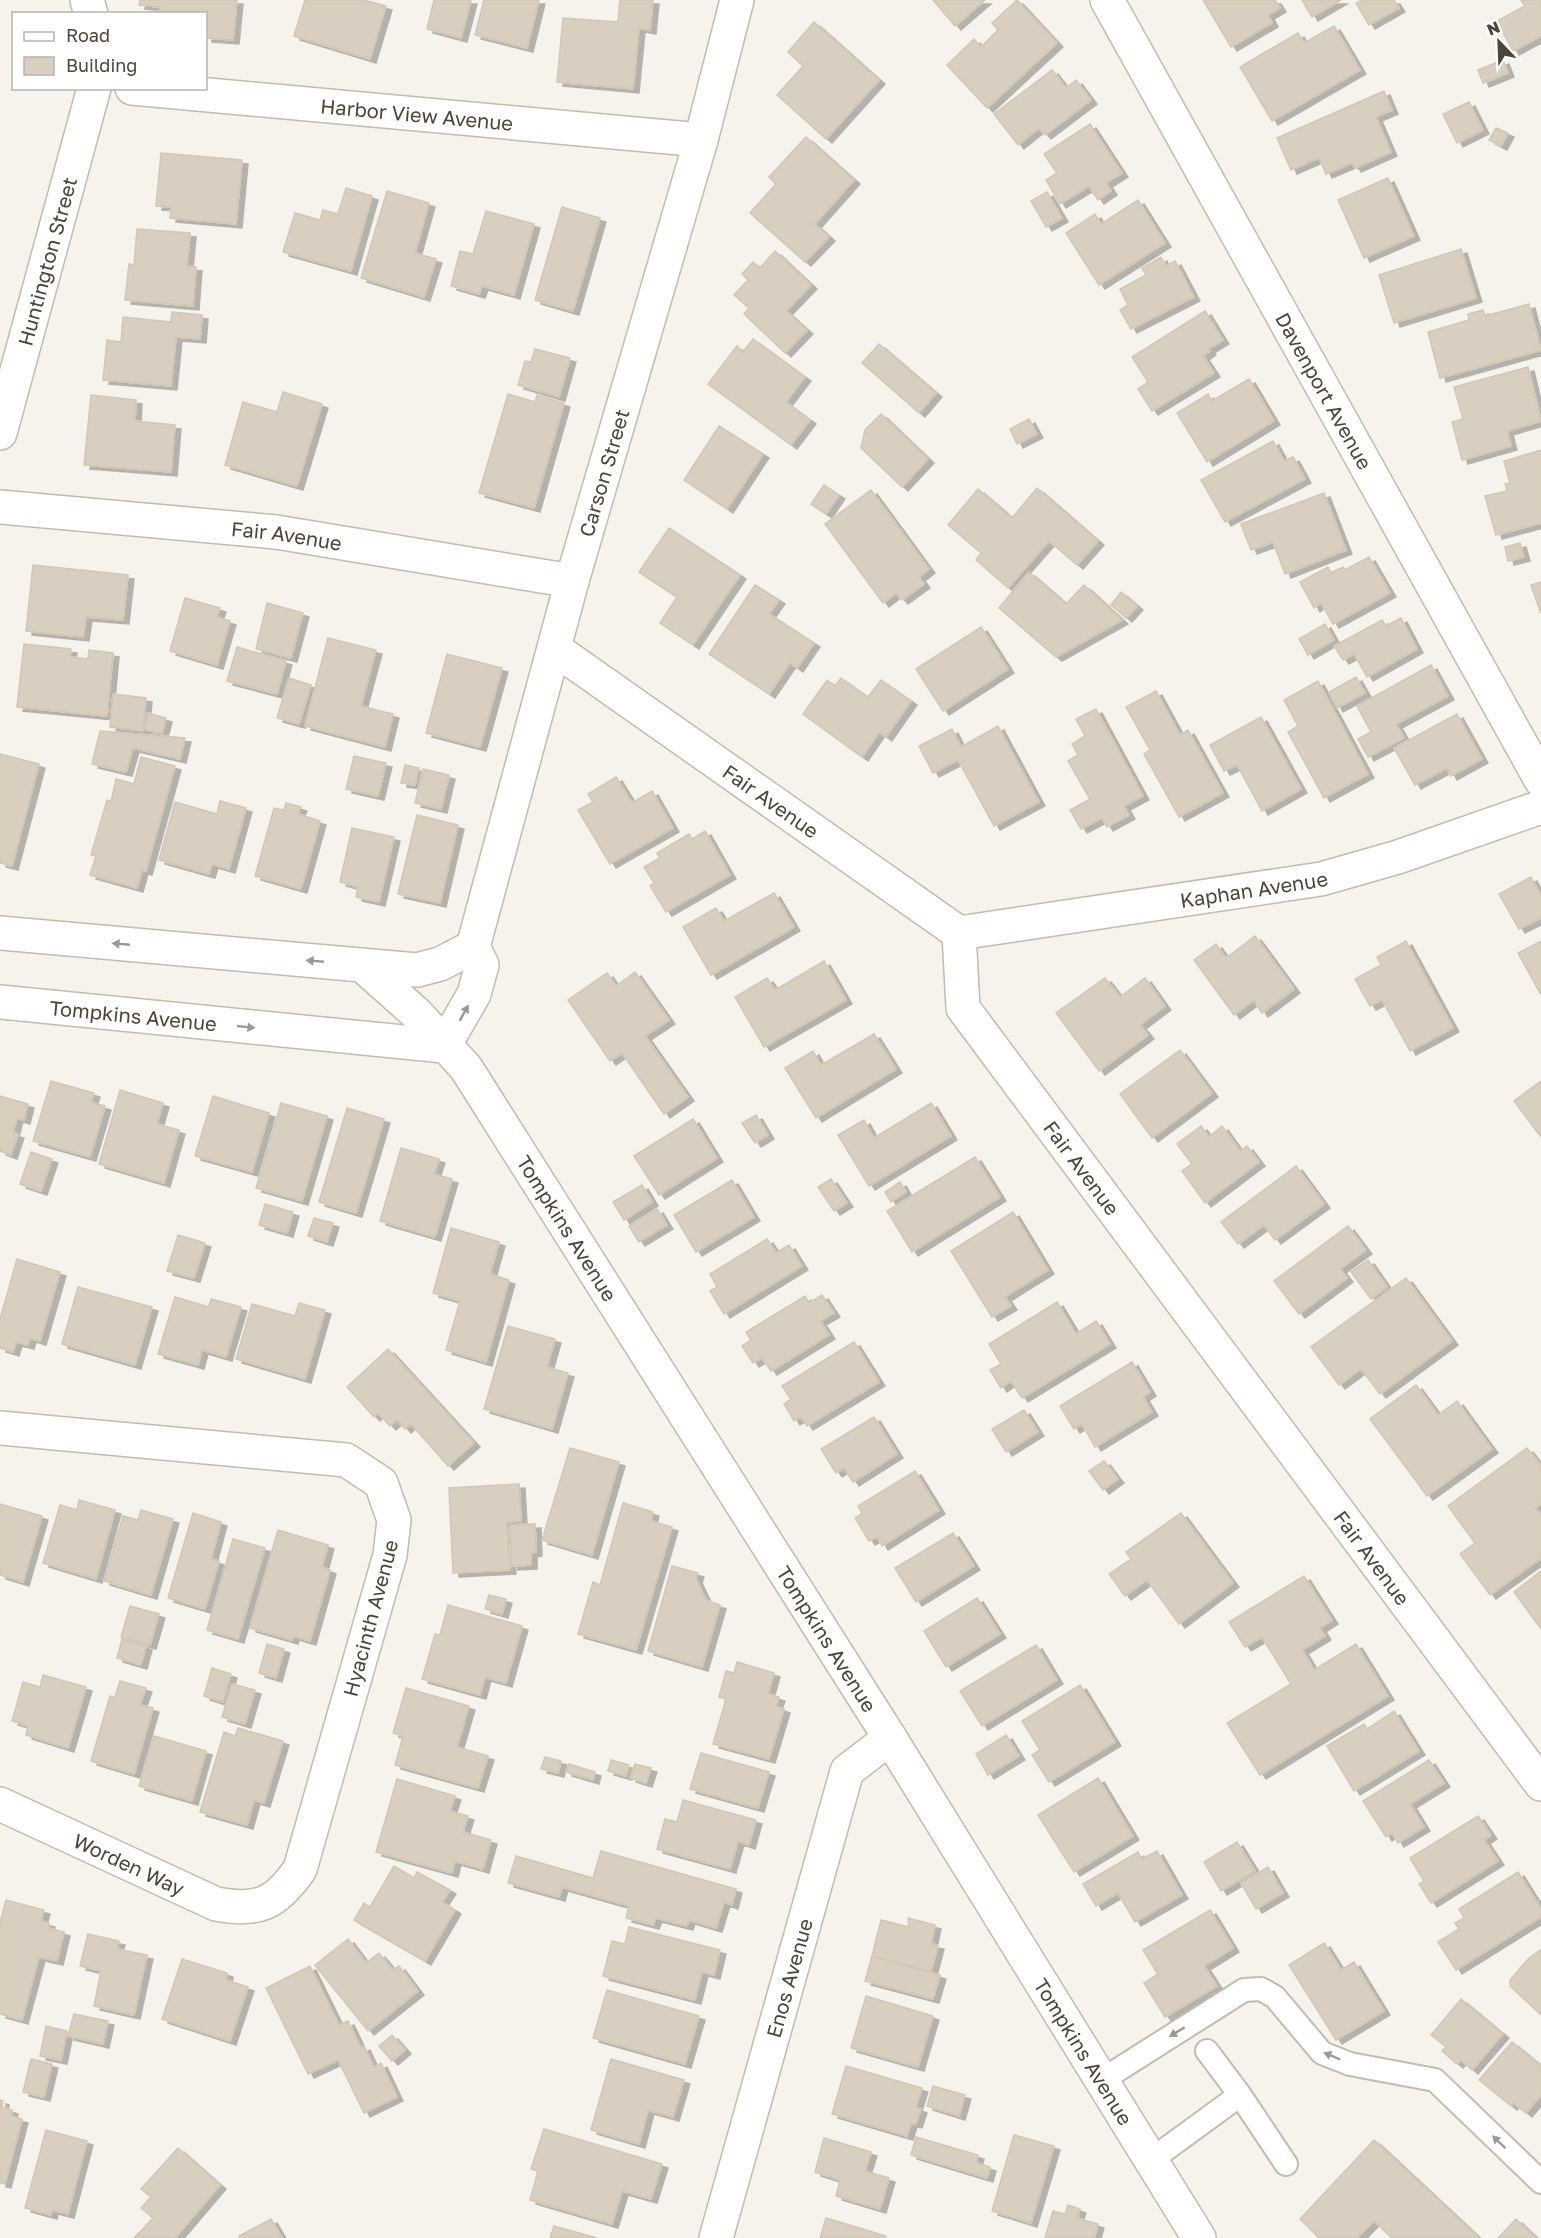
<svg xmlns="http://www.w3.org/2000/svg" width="1541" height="2238" font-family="'Golos Text',sans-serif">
<defs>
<filter id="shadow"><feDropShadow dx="6" dy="4" stdDeviation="0" flood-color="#0004"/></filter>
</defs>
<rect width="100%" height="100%" fill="#f6f3ec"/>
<path fill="#d8cfc1" stroke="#d3c7b4" stroke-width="1.5" filter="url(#shadow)" d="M140 0H237L233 40 206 38V14H159L160 7 139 5Z
M305 0H364L386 6 370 59 294 36Z
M434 0H471L461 38 427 29Z
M484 0H539L527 48 475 35Z
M620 0H653L650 30 639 28 633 89 557 82 563 18 618 22Z
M933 0H985L955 26Z
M1017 0 1057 43 987 108 947 65 974 39 981 47 998 30 992 23Z
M1203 0H1275L1280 8 1268 15 1272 23 1231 47Z
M1302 0H1341L1312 17Z
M1362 0H1394L1399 8 1369 25 1356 3Z
M1521 0H1541V36L1513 51 1497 21 1525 6Z
M814 22 879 80 826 139 777 95 803 66 788 52Z
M1334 26 1360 70 1272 121 1240 67 1298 33 1304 43Z
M1503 60 1508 73 1483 83 1478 70Z
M1052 70 1066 88 1076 80 1091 100 1045 135 1039 128 1018 145 994 114Z
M1384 91 1392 110 1376 117 1391 152 1355 168 1352 163 1326 174 1319 158 1291 170 1277 138Z
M1469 102 1483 130 1457 143 1443 114Z
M1090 124 1122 173 1106 183 1111 191 1098 200 1089 186 1060 204 1046 180 1057 173 1044 154Z
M1496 128 1508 133 1501 146 1489 140Z
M806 137 854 180 815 224 829 237 805 262 750 213 776 184 769 177Z
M161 153 242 160 236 224 170 218 171 207 156 206Z
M1388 178 1414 236 1364 258 1338 200Z
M346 188 372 196 351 271 283 252 295 213 320 220 323 210 338 214Z
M387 191 429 203 415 253 436 259 424 297 361 278Z
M1047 192 1062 218 1046 227 1031 201Z
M1138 200 1165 243 1099 285 1066 233 1095 214 1101 224Z
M562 207 600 218 573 311 535 300Z
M486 211 534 224 514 295 482 286 479 294 451 286 460 251 473 254Z
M137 229 190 233 187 266 196 267 193 306 125 300 129 264 134 265Z
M1461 249 1476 298 1394 323 1379 275Z
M775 251 811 285 786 311 807 330 785 353 744 314 749 308 734 295 748 280 742 274 753 262 760 268Z
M1161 257 1166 266 1175 261 1194 297 1131 329 1120 310 1128 305 1120 289 1146 275 1142 268Z
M1529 304 1541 350 1440 378 1428 332 1469 320 1468 314 1483 310 1485 316Z
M1205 311 1223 340 1208 349 1210 351 1203 356 1214 373 1152 411 1138 389 1148 382 1132 357Z
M172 312 202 315 200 339 176 337 171 386 103 380 107 340 121 342 123 317 171 322Z
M753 339 805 377 786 402 810 420 791 445 708 384 737 346 743 352Z
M879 344 936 393 919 413 862 363Z
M535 349 570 358 559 397 518 385 525 361 531 362Z
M1528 367 1541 421 1507 431 1511 446 1462 460 1452 422 1463 419 1454 387Z
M1249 379 1274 421 1207 462 1177 413 1208 394 1212 401Z
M283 392 322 404 297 486 225 465 243 402 277 412Z
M508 394 535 402 537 395 564 403 534 508 479 493Z
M91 395 136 400 135 421 175 425 171 472 84 465Z
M881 414 928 459 902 487 861 448 865 430Z
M1029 419 1037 434 1017 444 1010 429Z
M719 426 763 454 727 509 684 480Z
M1273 441 1284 461 1293 457 1305 479 1225 522 1201 480Z
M1541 450V523L1496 535 1485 496 1507 491 1505 484 1510 483 1504 461Z
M824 485 839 495 826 514 811 504Z
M1037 488 1098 541 1077 565 1049 541 1008 588 976 560 981 553 948 525 978 489 1012 518Z
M871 490 929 569 919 577 924 584 902 600 896 593 883 603 825 524Z
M1324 493 1346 550 1285 574 1273 542 1251 550 1241 524Z
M669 528 740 575 693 645 660 623 677 597 639 572Z
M1520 543 1524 557 1508 561 1505 547Z
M1369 557 1390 593 1333 624 1321 603 1314 608 1300 582 1328 567 1331 573 1343 567 1345 570Z
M33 565 128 575 123 620 86 617 83 637 26 631Z
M1029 572 1066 604 1084 585 1122 620 1056 657 999 608Z
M1541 582V614L1531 585Z
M755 585 779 600 769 614 814 643 797 668 790 663 769 694 709 654Z
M1121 592 1137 606 1126 618 1111 605Z
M185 598 220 608 217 617 230 621 217 665 170 651Z
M267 603 303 613 291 658 256 649Z
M1401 618 1417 649 1367 677 1354 654 1343 660 1334 646 1382 620 1386 626Z
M1325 624 1334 640 1308 655 1299 639Z
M981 627 1008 669 943 711 916 669Z
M328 638 376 650 361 706 393 714 385 747 305 726Z
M24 644 71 649 70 657 88 659 89 650 113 653 107 716 17 707Z
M237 647 286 661 277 694 227 681Z
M447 654 502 668 480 747 426 733Z
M1431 665 1448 696 1396 724 1404 738 1368 757 1358 739 1371 732 1357 706Z
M1356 677 1365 693 1337 708 1329 692Z
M289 678 311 685 299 724 277 718Z
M841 678 868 697 881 680 911 701 886 737 879 732 862 757 803 714 827 680 835 686Z
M1318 681 1368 774 1324 798 1288 732 1298 726 1284 700Z
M1156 691 1180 735 1188 730 1223 793 1179 817 1144 754 1150 750 1126 707Z
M113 694 146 698 143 731 110 727Z
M1096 709 1143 796 1124 806 1129 815 1107 827 1102 818 1081 829 1070 810 1090 799 1068 761 1078 755 1072 744 1085 736 1076 719Z
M148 713 166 718 162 734 144 729Z
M1457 714 1482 759 1451 776 1447 768 1415 785 1394 748Z
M1261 717 1301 789 1262 811 1237 765 1224 771 1210 745Z
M998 726 1039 802 994 826 958 760 933 773 919 746 952 729 961 747Z
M100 731 185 738 180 759 133 748 126 772 92 764Z
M0 754 39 764 12 866 0 863Z
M354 756 386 763 378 796 346 789Z
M141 757 175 766 146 871 142 870 137 888 90 875 96 856 91 855 107 800 111 802 116 779 134 784Z
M405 765 419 768 415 785 401 783Z
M423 769 449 775 441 809 415 803Z
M616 777 632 803 652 791 673 828 610 864 578 810 593 802 588 794Z
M220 801 246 808 229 869 212 864 209 874 159 860 175 802 217 814Z
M286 803 301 807 298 814 320 821 301 889 255 876 274 808 284 810Z
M417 815 458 825 440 903 398 894Z
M352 828 394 837 379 902 356 897 358 887 340 882Z
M705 831 730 875 666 912 650 886 654 883 644 867 660 858 657 853 689 834 692 839Z
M1531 877 1541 896V918L1519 929 1499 894Z
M774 893 794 927 711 975 683 927 716 908 724 921Z
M1255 936 1294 989 1262 1013 1254 1000 1234 1015 1194 960 1216 944 1226 958Z
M1406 941 1453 1028 1410 1051 1382 1000 1370 1006 1355 979 1381 965 1377 957Z
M1541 941V995L1518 953Z
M824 961 846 1000 764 1047 735 997 767 978 775 990Z
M635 972 669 1020 645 1036 688 1097 664 1114 622 1053 610 1061 568 1000 607 973 616 986Z
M1105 978 1120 997 1145 978 1165 1006 1140 1025 1148 1035 1099 1071 1056 1013Z
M874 1034 896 1069 816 1118 785 1068 813 1051 821 1065Z
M1180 1050 1212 1093 1152 1138 1120 1094Z
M51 1081 94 1093 91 1102 105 1106 90 1157 33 1141Z
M1541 1081V1137L1514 1101Z
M120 1090 163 1103 157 1124 179 1130 164 1183 99 1164Z
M0 1096 28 1104 24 1120 17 1118 13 1133 18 1134 11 1155 0 1151Z
M213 1096 269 1113 252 1172 195 1156Z
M281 1103 327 1116 302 1201 256 1188Z
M931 1103 951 1136 869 1186 838 1135 864 1120 874 1138Z
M347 1108 384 1119 356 1213 319 1202Z
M756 1115 768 1135 755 1143 742 1123Z
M693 1119 717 1158 659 1195 634 1156Z
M1201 1126 1209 1137 1222 1126 1240 1151 1247 1146 1259 1162 1205 1203 1182 1171 1192 1164 1177 1144Z
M401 1148 439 1159 434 1174 452 1179 435 1237 380 1221Z
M31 1152 52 1159 41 1191 20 1184Z
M975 1157 1000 1197 912 1252 887 1211Z
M1296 1166 1324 1204 1275 1240 1264 1225 1238 1244 1221 1222Z
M831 1179 847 1203 834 1211 818 1187Z
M732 1180 754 1217 696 1252 674 1215Z
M900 1182 906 1192 891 1202 885 1192Z
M642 1185 652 1202 624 1220 613 1202Z
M265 1204 293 1212 287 1233 259 1225Z
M657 1209 667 1225 639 1242 629 1226Z
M1013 1212 1048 1270 1005 1297 1011 1306 992 1317 951 1251Z
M314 1218 333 1223 327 1242 308 1236Z
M1348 1226 1366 1250 1340 1269 1347 1278 1299 1314 1274 1281Z
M451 1228 499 1242 490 1274 509 1280 486 1362 446 1350 460 1301 433 1293Z
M178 1235 205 1243 194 1278 167 1271Z
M767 1239 776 1253 789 1245 802 1266 724 1314 710 1291 717 1287 710 1274Z
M17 1259 60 1272 40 1341 30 1338 28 1345 16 1342 13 1352 0 1348V1319Z
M1368 1260 1387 1287 1371 1299 1351 1272Z
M1406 1278 1452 1341 1380 1394 1361 1369 1339 1385 1311 1347Z
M78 1287 152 1307 135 1365 62 1344Z
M822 1295 834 1313 820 1321 829 1335 771 1371 762 1358 753 1363 742 1346 751 1340 746 1332 805 1296 809 1303Z
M175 1297 209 1307 211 1299 241 1307 226 1357 202 1350 198 1365 158 1354Z
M1057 1302 1076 1334 1096 1321 1110 1344 1022 1398 1011 1381 1001 1388 990 1370 1001 1364 989 1344Z
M299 1303 325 1310 305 1379 236 1359 252 1304 295 1316Z
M508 1326 555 1339 547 1367 568 1373 552 1429 484 1409Z
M854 1342 879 1382 807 1426 801 1417 794 1421 784 1404 791 1399 782 1386Z
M388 1349 474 1443 448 1466 411 1424 405 1429 397 1420 390 1426 378 1413 374 1417 347 1387Z
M1132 1362 1150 1392 1143 1397 1152 1412 1095 1447 1082 1424 1074 1429 1060 1406Z
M1416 1385 1438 1415 1457 1401 1492 1449 1427 1496 1370 1419Z
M1024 1410 1038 1432 1006 1452 992 1429Z
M874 1417 897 1454 853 1482 844 1468 836 1473 821 1449Z
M570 1448 619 1462 592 1555 542 1540Z
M1527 1448 1541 1466V1503L1535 1508 1541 1515V1558L1490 1595 1460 1554 1475 1543 1448 1506Z
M1104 1461 1118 1479 1103 1490 1089 1471Z
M915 1471 939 1510 882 1546 877 1537 869 1541 855 1518 862 1514 858 1506Z
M519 1484 521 1521 507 1522 510 1570 453 1573 449 1488Z
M79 1500 115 1510 96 1579 43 1563 60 1505 77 1510Z
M623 1503 653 1512 651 1521 672 1527 636 1650 578 1634 593 1582 600 1585Z
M0 1504 42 1516 23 1582 0 1575Z
M141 1510 173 1519 151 1595 104 1581 123 1516 138 1520Z
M193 1513 221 1522 211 1559 219 1561 205 1609 168 1598Z
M1181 1513 1233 1583 1179 1624 1147 1580 1125 1596 1109 1574 1131 1559 1126 1552Z
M535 1524 536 1552 531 1553V1565L512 1566 510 1525Z
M278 1530 328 1545 322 1567 330 1570 310 1641 293 1636 292 1640 250 1628Z
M953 1533 974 1566 916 1602 895 1568Z
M233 1539 265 1548 238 1639 207 1630Z
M672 1566 698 1573 696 1579 706 1600 720 1605 702 1667 648 1651Z
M1541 1571V1629L1514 1592Z
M1304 1576 1332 1620 1320 1628 1325 1636 1302 1650 1314 1670 1356 1644 1388 1696 1260 1775 1227 1723 1291 1684 1262 1637 1245 1647 1229 1622Z
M489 1595 506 1599 502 1614 485 1609Z
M977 1598 1000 1634 946 1667 924 1631Z
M448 1605 522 1626 506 1683 485 1677 480 1695 422 1679 435 1634 440 1635Z
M130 1606 159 1614 150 1645 121 1637Z
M122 1639 146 1646 141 1665 117 1658Z
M267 1644 284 1649 276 1678 259 1673Z
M1036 1645 1057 1680 982 1726 960 1691Z
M737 1662 774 1673 768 1694 779 1697 776 1706 784 1709 769 1759 713 1744 726 1699 719 1697 726 1671 734 1673Z
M212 1668 231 1674 223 1702 204 1696Z
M43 1675 86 1687 68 1748 26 1735 28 1726 12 1721 23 1682 40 1687Z
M120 1681 146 1688 140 1705 153 1708 134 1774 91 1761 110 1696 115 1697Z
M232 1684 255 1690 245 1724 222 1717Z
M1080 1685 1115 1742 1049 1782 1032 1755 1040 1750 1022 1721Z
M406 1688 469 1706 457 1747 488 1756 478 1788 395 1765 403 1736 393 1733Z
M1394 1711 1419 1751 1354 1791 1327 1746 1364 1724 1367 1729Z
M238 1728 283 1741 264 1803 254 1800 247 1825 200 1812 224 1732 235 1736Z
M1006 1735 1019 1756 988 1775 976 1754Z
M154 1736 206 1751 192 1801 139 1786Z
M701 1753 769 1772 758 1808 690 1789Z
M545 1757 561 1761 558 1773 541 1769Z
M611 1760 629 1765 626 1776 608 1771Z
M1429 1760 1444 1783 1410 1804 1424 1827 1398 1843 1392 1833 1386 1837 1363 1801Z
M569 1764 595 1772 593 1780 566 1772Z
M635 1764 651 1768 646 1783 630 1778Z
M1098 1778 1133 1836 1074 1872 1038 1815Z
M397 1779 455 1796 450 1811 468 1816 463 1832 491 1840 483 1869 455 1861 452 1873 376 1852Z
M683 1800 756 1820 749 1845 738 1841 730 1869 657 1849 665 1819 677 1822Z
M1478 1816 1491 1835 1484 1840 1498 1861 1431 1903 1419 1884 1424 1881 1410 1858Z
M1237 1842 1255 1871 1221 1891 1204 1862Z
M601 1851 736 1889 732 1905 724 1902 716 1928 689 1920 687 1926 656 1918 653 1925 626 1918 629 1906 562 1887 559 1897 508 1883 516 1856 593 1878Z
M1157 1851 1182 1895 1135 1922 1118 1893 1096 1906 1083 1884 1138 1852 1142 1859Z
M394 1866 414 1878 417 1872 450 1890 442 1902 455 1910 425 1961 354 1920 364 1903 370 1907Z
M1268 1867 1283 1893 1256 1909 1241 1883Z
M1518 1872 1541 1909V1917L1456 1970 1438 1942 1459 1929 1455 1923 1464 1918 1459 1909Z
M6 1900 44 1910 41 1921 49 1923 48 1928 64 1932 57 1961 39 1957 22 2020 0 2014V1923Z
M1210 1910 1233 1948 1204 1966 1217 1986 1165 2017 1144 1983 1158 1974 1143 1950Z
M908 1918 935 1925 931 1944 938 1945 931 1972 872 1956 881 1920 909 1927Z
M629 1927 720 1950 714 1975 702 1972 695 2000 603 1976 612 1941 625 1944Z
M88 1934 119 1941 117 1949 147 1955 134 2015 94 2006 101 1971 80 1966Z
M348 1939 366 1963 379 1953 393 1970 399 1966 418 1991 368 2031 315 1965Z
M1324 1943 1341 1970 1354 1962 1384 2011 1336 2040 1289 1965Z
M1540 1950H1541V2015L1510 1986V1980L1528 1959Z
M872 1956 940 1975 933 1999 865 1981Z
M182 1959 227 1973 226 1980 248 1987 230 2041 162 2019Z
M310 1966 339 2025 348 2021 361 2048 364 2046 374 2067 381 2063 397 2097 364 2113 338 2060 308 2074 266 1988Z
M607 1990 699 2016 685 2064 593 2038Z
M866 1996 933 2016 918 2067 851 2048Z
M1461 1999 1503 2034 1472 2070 1461 2060 1457 2064 1442 2051 1446 2047 1431 2035Z
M74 2014 108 2021 103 2044 68 2036Z
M46 2026 67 2031 61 2060 40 2056Z
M392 2035 405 2050 392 2061 379 2046Z
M1512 2042 1541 2066V2095L1526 2113 1514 2103 1511 2106 1479 2080Z
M31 2059 52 2064 44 2097 23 2092Z
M611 2059 684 2080 673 2117 648 2110 639 2144 591 2130Z
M846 2066 922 2088 916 2107 921 2109 916 2124 911 2123 907 2136 832 2114Z
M933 2086 965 2095 959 2116 927 2106Z
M0 2100 3 2101 2 2107 12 2110 11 2116 22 2119 5 2184 0 2183Z
M544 2129 662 2164 651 2199 622 2191 612 2224 530 2200 538 2171 531 2169Z
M46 2130 87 2141 68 2214 52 2210 51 2215 25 2208Z
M1014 2135 1054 2146 1031 2223 992 2211Z
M916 2137 978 2155 976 2163 990 2167 987 2178 911 2155Z
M824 2138 871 2152 865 2171 889 2178 880 2209 836 2196 840 2180 815 2172Z
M1374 2140 1479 2238H1392L1374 2221 1357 2238H1319L1300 2219Z
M178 2148 220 2185 175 2238H134L153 2218 141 2208 151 2197 141 2189Z
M1068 2205 1080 2209 1077 2218 1098 2224 1094 2238H1045L1053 2211 1065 2214Z
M826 2218 886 2236 885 2238H820Z
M271 2219 282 2238H240L239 2236Z
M1516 2219 1536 2238H1498Z
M554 2226 597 2238H550Z"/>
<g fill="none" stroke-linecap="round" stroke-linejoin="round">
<defs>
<path id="service" d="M1102 2080 1244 1990 1261 1989 1275 1997 1322 2053 1350 2064 1435 2080 1541 2182
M1240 2095 1286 2164
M1151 2160 1240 2095 1207 2051"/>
<g id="minor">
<path d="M87 0 91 14"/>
<path id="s1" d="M1107 0 1541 780"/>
<path id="s2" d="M132 88 701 140"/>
<path id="s3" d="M0 433 94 88"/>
<path id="s4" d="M0 507 276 532 572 581"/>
<path id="s5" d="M555 649 959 933 963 1008 1541 1784"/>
<path id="s6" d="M959 933 1321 879 1398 857 1541 807"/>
<path id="s7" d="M362 965 417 1014 466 1068 890 1738 1199 2238"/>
<path d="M0 1428 346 1460 381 1483 394 1520 390 1555 300 1869C276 1904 258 1912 216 1904L0 1804"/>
<path id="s8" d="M716 2238 847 1771 890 1738"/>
</g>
<g id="tertiary">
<path d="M0 933 417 970 440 964 473 947"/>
<path id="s9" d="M473 947 572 581 701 140 737 0"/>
<path id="s10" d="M0 1002 444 1046 474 994 482 965 473 947"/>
</g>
</defs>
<use href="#service" stroke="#c2bbae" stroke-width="26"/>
<use href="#minor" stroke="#c2bbae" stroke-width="36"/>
<use href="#tertiary" stroke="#c2bbae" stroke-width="36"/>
<use href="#service" stroke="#fff" stroke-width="22"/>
<use href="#minor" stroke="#fff" stroke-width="33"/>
<use href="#tertiary" stroke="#fff" stroke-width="33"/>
</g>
<defs><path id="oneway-solid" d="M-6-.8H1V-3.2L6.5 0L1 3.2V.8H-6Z" transform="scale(1.5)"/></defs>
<g fill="#9c9892">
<use href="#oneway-solid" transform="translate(121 944) rotate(-175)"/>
<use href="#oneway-solid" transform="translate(315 961) rotate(-175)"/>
<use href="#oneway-solid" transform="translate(464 1013) rotate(-61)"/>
<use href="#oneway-solid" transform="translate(246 1027) rotate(6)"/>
<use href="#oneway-solid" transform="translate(1177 2032) rotate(148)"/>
<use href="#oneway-solid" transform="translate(1332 2056) rotate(-157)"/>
<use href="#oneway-solid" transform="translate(1499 2142) rotate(-136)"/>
</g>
<g text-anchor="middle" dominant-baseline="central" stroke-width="5" stroke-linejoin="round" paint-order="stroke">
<g font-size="20" fill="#4b4439" stroke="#fff">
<text stroke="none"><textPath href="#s2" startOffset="286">Harbor View Avenue</textPath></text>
<text stroke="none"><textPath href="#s3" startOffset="178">Huntington Street</textPath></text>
<text stroke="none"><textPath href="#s1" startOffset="447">Davenport Avenue</textPath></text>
<text stroke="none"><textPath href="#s9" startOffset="492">Carson Street</textPath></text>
<text stroke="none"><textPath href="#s4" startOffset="288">Fair Avenue</textPath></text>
<text stroke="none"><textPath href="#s5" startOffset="264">Fair Avenue</textPath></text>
<text stroke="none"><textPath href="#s6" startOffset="298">Kaphan Avenue</textPath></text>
<text stroke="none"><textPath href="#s10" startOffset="134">Tompkins Avenue</textPath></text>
<text stroke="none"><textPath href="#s5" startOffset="768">Fair Avenue</textPath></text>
<text stroke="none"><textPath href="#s7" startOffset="336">Tompkins Avenue</textPath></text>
<text stroke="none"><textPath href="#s5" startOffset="1254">Fair Avenue</textPath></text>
<text transform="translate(370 1618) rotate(-75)">Hyacinth Avenue</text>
<text stroke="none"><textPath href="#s7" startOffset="822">Tompkins Avenue</textPath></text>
<text transform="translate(129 1864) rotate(25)">Worden Way</text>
<text stroke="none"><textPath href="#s8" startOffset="270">Enos Avenue</textPath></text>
<text stroke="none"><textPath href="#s7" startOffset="1308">Tompkins Avenue</textPath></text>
</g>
</g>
<rect x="12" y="12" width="195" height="78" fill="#ffffff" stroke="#b7b4b0" stroke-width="1.5"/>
<rect x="24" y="32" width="30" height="9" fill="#ffffff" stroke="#b7b4b0" stroke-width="1.5"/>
<text x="66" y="42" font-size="18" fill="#4b4439">Road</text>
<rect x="24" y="57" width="30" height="18" fill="#d8cfc1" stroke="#b7b4b0" stroke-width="1.5"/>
<text x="66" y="72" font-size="18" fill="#4b4439">Building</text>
<g transform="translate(1499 42) rotate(337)" stroke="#ffffff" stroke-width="4.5" paint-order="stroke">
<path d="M0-4.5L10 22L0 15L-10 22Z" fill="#4b4439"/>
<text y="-9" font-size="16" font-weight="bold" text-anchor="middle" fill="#4b4439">N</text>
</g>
</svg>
